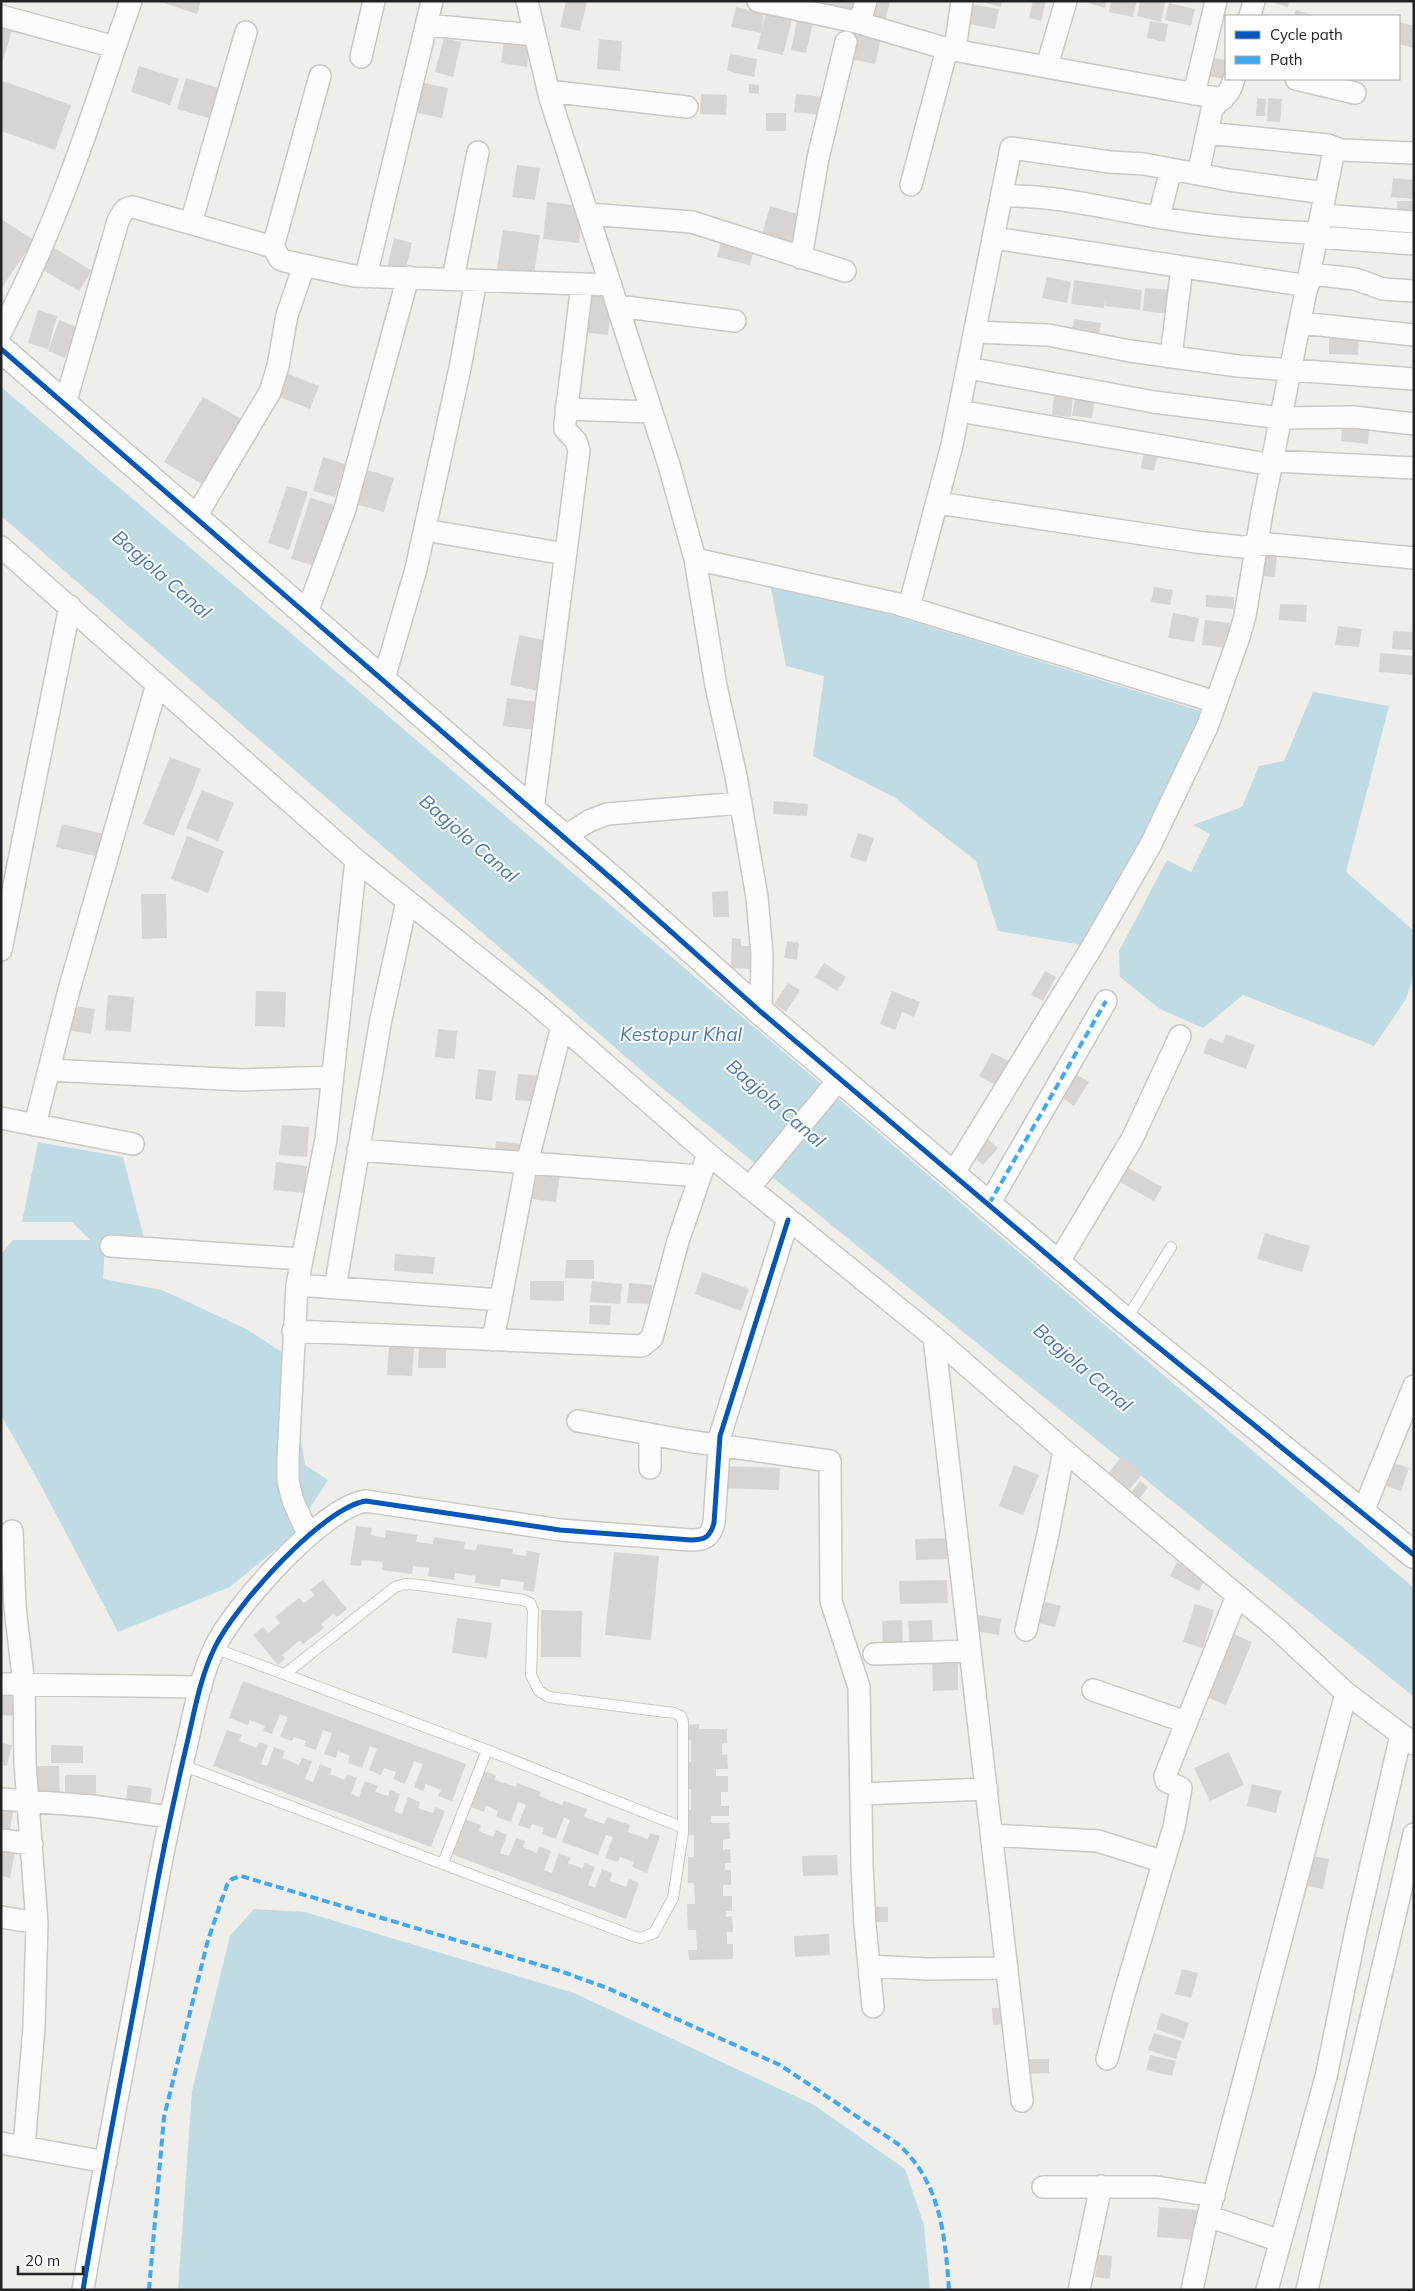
<svg xmlns="http://www.w3.org/2000/svg" width="1415" height="2291" font-family="Mulish,sans-serif">
<rect width="100%" height="100%" fill="#f0eeeb"/>
<path fill="#bfdbe3" d="M1 387 1414 1588V1697L656 1083 1 516Z
M770 583 872 609 1207 713 1088 946 998 931 976 861 894 797 813 756 824 676 786 666Z
M1313 692 1389 706 1346 872 1414 931V974L1406 999 1374 1046 1243 995 1203 1028 1160 1009 1120 977 1119 951 1167 860 1191 872 1210 834 1193 825 1242 807 1259 766 1284 761Z
M38 1142 123 1157 144 1238 105 1245 103 1279 162 1290 248 1330 294 1360 280 1440H301L305 1465 328 1480 292 1536 230 1587 118 1632 39 1482 1 1415V1254L13 1240H90L72 1222H22Z
M254 1909 305 1912 574 1993 814 2105 905 2169 924 2225 930 2290H178L192 2091 230 1936Z"/>
<path fill="#d7d4d2" d="M158 1H201L197 14Z
M566 1H587L580 31 560 27Z
M825 1H855L851 18 823 12Z
M870 1H890L884 25 864 20Z
M978 1H1002L1001 7Z
M1033 1H1046L1041 21 1029 18Z
M1082 1H1107L1105 8Z
M1111 1H1137L1133 17 1109 12Z
M1140 1 1165 2 1161 22 1137 16Z
M1266 1H1289L1288 7Z
M1169 3 1195 9 1191 26 1165 20Z
M969 4 999 9 995 29 965 23Z
M736 7 764 13 762 30 766 12 792 19 783 55 757 49 761 33 731 27Z
M1296 10 1316 16H1294Z
M797 20 813 23 806 53 791 50Z
M1150 21 1168 24 1165 42 1147 38Z
M1399 22 1414 26V48L1399 44 1400 31 1399 30Z
M1 23 13 27 2 64H1Z
M855 28 882 34 875 64 849 59Z
M444 38 461 42 453 77 435 72Z
M599 39 622 41 620 71 597 69Z
M504 41 530 44 527 67 501 63Z
M730 54 757 59 754 77 727 71Z
M1203 57 1226 60V79L1200 75Z
M139 66 179 79 170 105 131 92Z
M186 78 228 91 219 121 177 109Z
M3 81 71 105 55 150 1 131V87Z
M415 81 448 88 442 118 409 111Z
M749 84 759 85V94L749 93Z
M701 94 727 95 726 115 700 114Z
M796 94 824 97 822 115 794 112Z
M1257 98 1266 99 1265 116H1256Z
M1268 98 1282 99 1280 122 1267 121Z
M766 113H786V131H766Z
M517 165 540 168 535 200 512 197Z
M1393 178 1414 180V199L1391 197Z
M1397 201H1414V217L1397 216Z
M547 202 583 206 579 243 543 239Z
M770 206 804 216 795 247 761 238Z
M1 219 34 240 1 289Z
M503 230 540 235 533 280 496 275Z
M394 238 412 243 405 272 387 268Z
M721 241 754 249 750 265 717 257Z
M51 246 92 271 79 291 38 267Z
M1047 277 1071 282 1067 303 1042 298Z
M1074 280 1142 290 1140 310 1105 306 1106 295 1104 308 1071 304Z
M1145 288 1172 290 1170 314 1143 311Z
M585 293 613 297 608 335 581 332Z
M38 310 57 316 48 349 28 343Z
M1074 319 1101 323 1098 340 1071 337Z
M59 320 77 327 65 358 48 351Z
M1329 334 1359 335 1358 355 1329 354Z
M281 371 319 386 310 409 272 394Z
M1054 394 1073 396 1071 417 1052 415Z
M1075 396 1095 399 1092 418 1072 416Z
M203 397 249 423 210 489 164 462Z
M1342 425 1369 428 1368 444 1341 441Z
M1144 450 1158 452 1154 471 1141 468Z
M323 457 345 464 335 497 313 491Z
M361 468 394 478 384 512 352 503Z
M287 486 308 492 289 550 268 543Z
M310 498 334 505 315 566 291 559Z
M1257 553 1277 555 1275 577 1254 575Z
M1154 587 1173 590 1170 605 1151 602Z
M1206 595 1234 597V609L1206 607Z
M1280 604 1307 605 1306 622 1279 620Z
M1173 613 1199 618 1194 642 1168 638Z
M1205 620 1230 623 1228 648 1202 645Z
M1338 626 1362 629 1359 647 1335 645Z
M1393 631 1414 632V650L1392 649Z
M519 635 549 641 539 691 510 685Z
M1380 653 1414 656V675L1379 672Z
M507 698 539 702 535 730 503 726Z
M170 757 201 769 174 836 143 824Z
M202 790 234 803 218 841 186 828Z
M774 801 808 804 807 816 773 814Z
M62 824 104 834 99 857 56 847Z
M858 833 874 838 866 862 850 857Z
M187 836 224 851 208 893 171 879Z
M728 891 729 917H713L712 892Z
M141 894H166L167 938 142 939Z
M732 938 741 939V946H753L752 969 731 968Z
M787 941 799 943 797 960 784 958Z
M824 963 846 977 837 991 815 977Z
M1045 971 1056 977 1043 1001 1031 995Z
M788 983 800 990 786 1012 774 1004Z
M256 991 286 992 285 1027 255 1026Z
M892 991 920 1002 914 1017 902 1012 895 1030 880 1024Z
M108 995 134 997 131 1032 105 1030Z
M69 1005 95 1009 91 1034 65 1030Z
M438 1029 457 1031 455 1059 435 1057Z
M1226 1034 1255 1045 1246 1069 1203 1053 1209 1038 1223 1043Z
M992 1053 1009 1061 997 1086 979 1076Z
M478 1069 496 1071 492 1101 475 1099Z
M1069 1070 1089 1082 1074 1106 1054 1092Z
M518 1074 544 1076 541 1102 515 1100Z
M282 1125 309 1127 307 1157 279 1155Z
M984 1136 998 1148 983 1165 969 1153Z
M496 1141 523 1144 521 1161 494 1159Z
M276 1162 307 1166 304 1193 273 1190Z
M1123 1165 1162 1187 1154 1201 1114 1179Z
M527 1169 560 1174 556 1202 523 1198Z
M1265 1233 1310 1246 1302 1272 1257 1259Z
M395 1254 435 1257 433 1274 394 1271Z
M566 1260H594V1279L565 1278Z
M702 1272 749 1289 741 1311 695 1294Z
M530 1281H564V1301L530 1300Z
M592 1281 622 1284 620 1304 590 1302Z
M629 1283 652 1285 651 1304 627 1303Z
M590 1305 611 1306 610 1325 589 1324Z
M389 1345 414 1346 412 1376 387 1375Z
M419 1347H446V1368H418Z
M1122 1456 1143 1473 1127 1492 1107 1475Z
M1394 1463 1409 1468 1401 1491 1386 1486Z
M1014 1465 1039 1475 1023 1515 999 1506Z
M724 1466 780 1468 779 1490 723 1488Z
M1140 1481 1148 1487 1138 1501 1130 1494Z
M356 1526 372 1528 371 1535 385 1538 386 1530 417 1535 416 1542 433 1544 434 1537 465 1542 464 1549 476 1550 477 1544 513 1549 512 1554 526 1556 527 1551 540 1553 534 1592 523 1590 524 1582 501 1579 500 1587 475 1583 476 1576 455 1573 454 1580 428 1576 429 1568 413 1566 412 1574 382 1570 383 1562 362 1560 361 1566 350 1565Z
M947 1538V1559L916 1560 915 1539Z
M614 1552 659 1556 651 1640 605 1635Z
M1177 1562 1206 1577 1199 1591 1170 1576Z
M323 1580 347 1609 337 1617 334 1613 321 1624 324 1628 303 1644 300 1640 282 1655 285 1659 278 1665 253 1635 263 1627 268 1633 280 1623 275 1617 299 1598 304 1603 315 1595 310 1590Z
M947 1580 948 1603 900 1604 899 1581Z
M1045 1602 1061 1606 1055 1627 1039 1623Z
M1195 1604 1214 1610 1203 1648 1183 1642Z
M541 1610 582 1611 581 1657H541Z
M978 1615 1001 1619 999 1635 975 1631Z
M457 1618 492 1623 487 1658 452 1653Z
M902 1620 903 1646 883 1647 882 1621Z
M932 1620 933 1648 910 1649 908 1621Z
M1228 1632 1252 1642 1226 1705 1201 1695Z
M932 1659H958V1690L933 1691Z
M243 1681 466 1764 452 1801 438 1796 441 1790 426 1784 423 1791 414 1787 423 1764 414 1761 405 1784 393 1779 396 1772 384 1768 381 1775 369 1770 377 1749 370 1746 362 1768 348 1763 350 1756 338 1751 336 1758 324 1754 332 1733 323 1730 316 1750 304 1746 306 1741 294 1737 292 1741 280 1737 288 1717 280 1714 272 1734 263 1731 265 1726 250 1720 248 1725 229 1718Z
M1 1690 17 1691 16 1716 1 1715Z
M699 1724V1729H727V1743L722 1744V1755L727 1754 728 1769H716V1776H728V1792H721V1806H729V1816H711V1823H729L730 1839 723 1840V1850L730 1849 731 1863H725V1870H731V1885H723V1896H732V1911H726V1917L732 1916 733 1932H727V1944H733V1959L689 1960 688 1950H697L696 1930H688L687 1904H695L694 1883H688V1857H694V1835H687L686 1810H691V1789H686L685 1763 691 1762V1740L684 1741V1725Z
M227 1730 242 1735 239 1741 257 1748 259 1742 268 1745 261 1764 267 1766 274 1747 285 1751 282 1758 299 1765 302 1758 312 1761 305 1779 313 1782 320 1764 332 1769 330 1774 345 1780 347 1774 357 1778 351 1794 359 1797 365 1781 378 1786 375 1792 388 1796 390 1790 400 1794 394 1811 402 1814 408 1797 420 1802 418 1808 433 1813 435 1807 445 1811 431 1847 213 1766Z
M1 1743 12 1745 7 1766 1 1765Z
M51 1745 83 1746V1763H51Z
M1229 1752 1244 1785 1210 1801 1194 1768Z
M37 1766H59L60 1800 38 1801Z
M482 1770 496 1775 495 1780 516 1787 517 1783 541 1792 539 1796 562 1805 564 1801 587 1809 584 1817 604 1824 607 1817 630 1825 628 1832 648 1839 650 1833 660 1836 647 1873 632 1867 634 1862 620 1857 618 1862 605 1858 613 1837 606 1835 598 1855 562 1842 570 1820 564 1817 556 1839 542 1834 544 1828 532 1824 530 1829 518 1825 526 1805 518 1802 511 1822 496 1817 498 1811 486 1806 484 1812 468 1806Z
M65 1775H96V1797H65Z
M1252 1784 1281 1791 1276 1813 1247 1806Z
M128 1785 152 1788 149 1809 125 1806Z
M1 1805 14 1807 8 1840 1 1839Z
M464 1819 481 1825 479 1831 493 1837 496 1830 507 1835 500 1853 509 1856 516 1838 525 1841 523 1847 537 1853 539 1846 551 1851 544 1870 552 1873 559 1853 571 1858 568 1863 582 1868 585 1863 595 1867 588 1885 595 1888 602 1869 612 1873 610 1881 626 1887 629 1879 639 1883 626 1919 451 1854Z
M1 1849 15 1851 10 1878 1 1876Z
M837 1855 838 1875 803 1876 802 1856Z
M1306 1855 1329 1859 1323 1889 1300 1885Z
M867 1906 888 1907V1922H867Z
M829 1934 830 1955 795 1957 794 1936Z
M1182 1969 1198 1973 1191 1998 1175 1994Z
M992 2008H1004L1005 2024 993 2025Z
M1161 2013 1189 2023 1184 2039 1156 2029Z
M1154 2033 1182 2041 1176 2059 1148 2050Z
M1150 2055 1176 2061 1172 2076 1146 2070Z
M1027 2059H1049V2073L1028 2074Z
M1159 2207 1197 2210 1194 2240 1157 2237Z
M1086 2254 1112 2256 1110 2279 1095 2277 1097 2264 1085 2263Z"/>
<g fill="none" stroke-linecap="round" stroke-linejoin="round">
<defs>
<path id="service" d="M1126 1320 1171 1247
M285 1674 395 1587 405 1584 419 1585 523 1600 530 1603 533 1610 531 1675 539 1691 549 1697 674 1713 681 1716 683 1722V1828
M182 1765 633 1936 641 1938 654 1933 673 1898 683 1833V1828L679 1826 487 1750 214 1648
M443 1863 487 1750"/>
<path id="minor" d="M527 1 550 98 669 465 695 559 716 686 736 776 757 897 762 954 761 1012
M758 1 856 22 951 50 955 49 962 1
M1 16 115 47 131 1
M1250 16 1254 1
M856 22 863 12 866 1
M427 25 535 35
M953 50 1223 99
M361 57 374 1
M1047 66 1066 1
M1296 79 1355 93
M548 91 687 107
M1194 94 1216 1
M1207 133 1328 145 1341 150
M1198 174 1212 110C1221 95 1228 100 1234 79
M911 185 947 49
M1003 196C1057 195 1109 209 1162 218 1214 227 1266 231 1318 233
M588 214 692 222 845 271
M1321 215 1414 222
M1159 217 1171 169
M191 223 246 32
M1318 237 1414 244
M994 238 1308 286
M273 247 320 76
M801 258 818 158 846 42
M1311 274 1355 279 1383 289 1414 291
M366 276 432 1
M453 279 478 152
M618 306 735 321
M1301 323 1414 335
M1 332C49 241 83 144 115 47
M975 332 1048 335 1130 351 1238 366 1414 379
M1171 357 1182 267
M968 368 1154 402 1281 418 1354 417 1414 424
M65 404 118 221C122 213 124 208 133 207L273 247 280 259 285 261 354 276 611 285
M566 409 652 412
M959 411 1272 465
M1273 461 1414 468
M938 503 1196 542 1242 547 1269 544 1414 558
M195 518 270 392 278 366 287 315 304 266
M425 530 565 554
M1 547 356 860 535 1003 713 1158 934 1337 1073 1458 1276 1628 1346 1693 1414 1744
M695 559 894 603 1216 702
M909 607 952 445 1011 148 1110 162 1144 164 1229 180 1325 193
M306 615 345 509 408 277
M383 682 416 569 460 368 476 280
M533 810 579 450 576 441 565 429V423L582 284
M564 837 589 821 607 814 741 803
M1 950 70 606
M49 1070 242 1080 332 1077
M1 1118 133 1144
M35 1125 69 990 157 684
M358 1150 700 1176
M953 1174 1095 942 1151 844 1207 727 1216 702 1239 637 1245 616 1262 512 1333 155 1341 150 1414 153
M749 1188 840 1078
M989 1204 1106 1001
M111 1246 301 1259
M1058 1263 1132 1139 1180 1036
M297 1285 501 1300
M335 1288 381 1019 407 901
M293 1331 642 1346 652 1338 678 1241 708 1154
M934 1337 1022 2101
M493 1340 526 1167 562 1026
M578 1421 688 1441 830 1461 831 1601 859 1687 862 1865 865 1925 873 2007
M650 1434V1468
M1362 1514 1414 1386
M12 1531 15 1607 24 1685 25 1763 37 1923 34 2027 24 2147
M308 1534 293 1501 288 1481V1458L297 1285 326 1139 356 860
M1026 1630 1048 1534 1064 1450
M874 1654 970 1651
M1 1684 201 1687
M1093 1690 1186 1722
M861 1794 987 1789
M1 1799 92 1806 169 1817
M992 1835 1098 1841 1164 1862
M1 1840 32 1844
M1 1917 37 1923
M869 1966 927 1969 1007 1968
M1107 2059 1124 1995 1174 1827 1181 1788 1166 1781 1165 1776 1237 1596
M1 2143 106 2162
M1043 2187H1157L1214 2196
M1208 2216 1280 2241
M83 2290C104 2162 130 2034 153 1906 163 1850 175 1794 188 1739 195 1708 201 1675 215 1647 234 1607 323 1507 366 1501L560 1530 691 1540C705 1540 710 1537 714 1523L720 1436 788 1220
M1079 2290 1101 2186
M1192 2290 1208 2216 1346 1693
M1267 2290 1326 2077 1356 1930 1401 1735
M1307 2290 1414 1834"/>
<path id="tertiary" d="M1 349 620 886 761 1012 1115 1312 1414 1555"/>
</defs>
<use href="#service" stroke="#c9c8c7" stroke-width="12"/>
<use href="#minor" stroke="#c9c8c7" stroke-width="24"/>
<use href="#tertiary" stroke="#c9c8c7" stroke-width="29"/>
<use href="#service" stroke="#fdfcfc" stroke-width="10"/>
<use href="#minor" stroke="#fdfcfc" stroke-width="21"/>
<use href="#tertiary" stroke="#fdfcfc" stroke-width="26"/>
<path stroke="#3fa9f5" stroke-width="4" stroke-dasharray="8 4" stroke-linecap="butt" d="M989 1204 1106 1001
M149 2290 164 2117 208 1940 227 1885 232 1879 241 1876 560 1971 607 1988 780 2065 898 2144C941 2183 945 2235 949 2290"/>
<defs>
<path id="cycleway" d="M1 349 620 886 761 1012 1115 1312 1414 1555
M83 2290C104 2162 130 2034 153 1906 163 1850 175 1794 188 1739 195 1708 201 1675 215 1647 234 1607 323 1507 366 1501L560 1530 691 1540C705 1540 710 1537 714 1523L720 1436 788 1220"/>
</defs>
<use href="#cycleway" stroke="#fff" stroke-width="8"/>
<use href="#cycleway" stroke="#0057b8" stroke-width="5"/>
</g>
<g text-anchor="middle" dominant-baseline="central" stroke-width="4" stroke-linejoin="round" paint-order="stroke">
<g font-size="19" font-style="italic" fill="#4a7aab" stroke="#fff">
<text transform="translate(162 574) rotate(41)">Bagjola Canal</text>
<text transform="translate(469 838) rotate(41)">Bagjola Canal</text>
<text x="681" y="1034">Kestopur Khal</text>
<text transform="translate(776 1103) rotate(41)">Bagjola Canal</text>
<text transform="translate(1083 1367) rotate(41)">Bagjola Canal</text>
</g>
</g>
<rect width="1415" height="2291" fill="none" stroke="#222222" stroke-width="5"/>
<rect x="1225" y="15" width="175" height="65" fill="#ffffff" stroke="#a7a7a7"/>
<rect x="1235" y="31" width="25" height="8" fill="#0057b8" stroke="#a7a7a7"/>
<text x="1270" y="40" font-size="15" fill="#222222">Cycle path</text>
<rect x="1235" y="56" width="25" height="8" fill="#3fa9f5" stroke="#a7a7a7"/>
<text x="1270" y="65" font-size="15" fill="#222222">Path</text>
<path d="M18 2266v8h65v-8" fill="none" stroke="#222222" stroke-width="2.5"/>
<text x="25" y="2266" font-size="15" fill="#222222" stroke="#ffffff" stroke-width="4" paint-order="stroke">20 m</text>
</svg>
